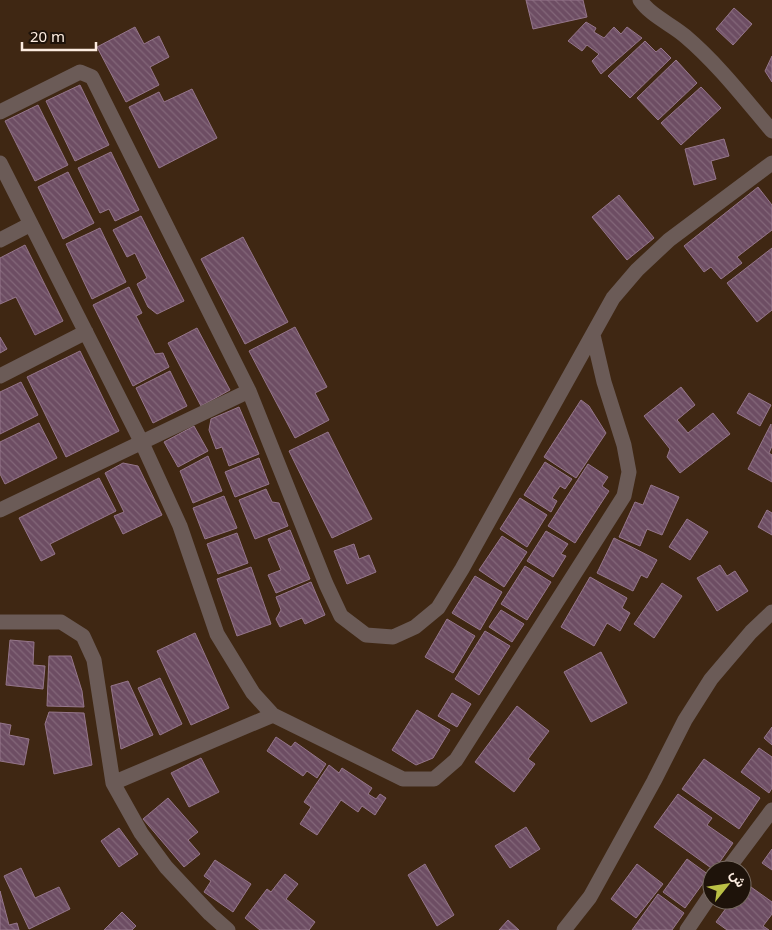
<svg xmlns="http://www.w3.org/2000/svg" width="772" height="930" font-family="'Noto Sans',Vazirmatn,sans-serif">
<defs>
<pattern id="building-back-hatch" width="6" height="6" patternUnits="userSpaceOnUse" patternTransform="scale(1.25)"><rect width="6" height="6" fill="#6d4d63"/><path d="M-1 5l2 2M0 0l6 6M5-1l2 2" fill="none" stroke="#836779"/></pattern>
</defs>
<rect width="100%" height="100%" fill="#3f2713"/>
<path fill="url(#building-back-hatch)" stroke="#95768b" d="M526 0H583L587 17 533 29Z
M734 8 752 24 733 45 716 29Z
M586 22 596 28 594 32 604 38 614 27 621 34 627 27 642 38 601 74 592 61 599 54 587 45 582 51 568 41Z
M135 27 144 44 159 36 169 57 150 67 159 85 126 102 97 47Z
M645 41 656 52 661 48 671 58 630 98 608 76Z
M772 56V82L765 71Z
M676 60 697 83 658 120 637 98Z
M80 85 109 145 75 161 46 101Z
M701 87 721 108 681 145 661 123Z
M192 89 217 138 159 168 129 107 159 92 164 102Z
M38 105 68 165 35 181 5 121Z
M724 139 729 156 711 161 716 179 694 185 685 149Z
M111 152 139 210 115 221 109 209 100 213 78 168Z
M68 172 94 223 63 239 38 187Z
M758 187 772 205V230L737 257 742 263 721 279 711 267 704 272 684 246Z
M619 195 654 238 627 260 592 217Z
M141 216 184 301 157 314 148 307 137 284 147 278 135 253 127 257 113 230Z
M100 228 126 282 92 299 66 244Z
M243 237 288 322 245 344 201 259Z
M25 245 63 321 35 335 16 297 0 304V258Z
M772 248V310L757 322 727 283Z
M129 287 142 313 136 316 155 354 163 353 169 367 133 386 93 305Z
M295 327 327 387 315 393 329 420 295 438 249 351Z
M197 328 230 390 201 406 168 343Z
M0 337 7 349 0 353Z
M80 351 119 431 66 457 27 377Z
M170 371 187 406 153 423 136 388Z
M21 382 38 415 0 434V392Z
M681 387 695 405 677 420 688 433 713 413 730 434 680 473 667 457 670 449 644 416Z
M749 393 771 405 760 426 737 413Z
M581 400 589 406 606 433 576 478 544 457Z
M239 407 259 454 229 466 222 447 216 449 209 430 211 419Z
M39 423 57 458 5 484 0 474V442Z
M771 424 772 446 769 453 772 455V482L748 469Z
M194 426 208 451 178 467 164 442Z
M328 432 372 519 332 538 289 451Z
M208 456 222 491 193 503 180 471Z
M259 458 269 484 235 497 225 472Z
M545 462 572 479 565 489 560 486 552 498 557 501 551 512 524 495Z
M123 463 138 466 162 515 123 534 114 516 124 512 105 473Z
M588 464 608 477 602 486 609 491 575 543 548 526Z
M99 478 116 511 50 544 55 554 41 561 19 518Z
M651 485 679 497 662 535 647 529 640 546 619 537 635 502 643 505Z
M266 489 272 502 279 503 288 526 255 539 239 500Z
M224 496 237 528 205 539 193 508Z
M520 498 547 515 527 547 500 529Z
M767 510 772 513V535L758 527Z
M687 519 708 532 690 560 669 547Z
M290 530 310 579 276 593 268 575 281 570 268 539Z
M546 531 568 544 561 554 566 556 553 577 527 561Z
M237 533 248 563 218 574 207 544Z
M502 536 527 552 504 587 479 570Z
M614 538 657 560 647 578 641 575 633 591 597 573Z
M354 544 359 559 369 555 376 572 347 584 334 551Z
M720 565 727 576 735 571 748 591 717 611 697 578Z
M525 566 551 582 527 620 501 604Z
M251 567 271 624 237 636 217 579Z
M475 576 502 592 480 630 452 613Z
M590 577 627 598 622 608 630 613 620 631 607 623 594 646 561 627Z
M311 582 325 615 305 624 302 618 280 627 276 619 281 610 276 597Z
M662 583 682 596 654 638 634 624Z
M501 610 524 624 512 642 489 627Z
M447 619 475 636 453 673 425 657Z
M485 631 510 646 479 695 455 679Z
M195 633 229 708 191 725 157 651Z
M10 640 34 642 33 665 45 666 43 689 6 685Z
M601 652 627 703 591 722 564 672Z
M49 656H71L82 691 84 707 47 706Z
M160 678 182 724 160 735 138 688Z
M128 681 153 735 121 749 111 686Z
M452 693 471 704 457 727 438 716Z
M517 706 549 731 528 759 535 764 514 792 475 762Z
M417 710 450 730 433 758 416 765 392 750Z
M49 712 84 713 92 765 54 774 45 724Z
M0 723 11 725 9 735 29 739 24 765 0 761Z
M772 727V745L764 738Z
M276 737 291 747 295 742 326 764 317 778 307 771 303 776 267 751Z
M759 748 772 757V788L769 793 741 772Z
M201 758 219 792 189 807 171 773Z
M704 759 760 798 739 829 682 789Z
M329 765 339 773 342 768 372 788 368 794 376 799 380 794 386 798 375 815 362 806 358 812 341 800 317 835 300 824 311 807 304 802Z
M678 794 712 818 707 825 733 843 714 870 654 827Z
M168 798 198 832 188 840 200 854 184 867 143 819Z
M526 827 540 849 510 868 495 846Z
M119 828 138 854 119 867 101 841Z
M772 849V870L762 863Z
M687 859 709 875 685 908 663 892Z
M215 860 251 884 233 912 204 892 211 881 204 876Z
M425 864 454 915 437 926 408 875Z
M637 864 663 884 636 918 611 899Z
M21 868 35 898 59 887 70 909 29 929 4 876Z
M285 874 298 884 286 899 315 922 309 930H260L245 918 267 889 271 892Z
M744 882 772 902V914L763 926 769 930H727L716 922 732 900H742V885Z
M0 891 9 925 17 923 19 930H0Z
M658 894 684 913 672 930H632Z
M122 912 136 926 132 930H104Z
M508 920 519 930H499Z"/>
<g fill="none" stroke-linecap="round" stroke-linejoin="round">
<path stroke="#6b5b57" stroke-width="15" d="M640 0C651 16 671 24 685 36 718 64 744 98 772 131
M0 112 80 72 92 77 249 391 326 584 341 616 366 635 393 637 415 627 438 608 462 569 613 298 637 270 669 240 772 163
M0 163 142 443 180 526 217 634 253 693 273 715 403 779H434L456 760 624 496 629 472 624 445 604 382 593 335
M0 240 31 224
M0 376 86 332
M0 510 249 391
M0 622H61L83 636 94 660 113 783 141 833 166 867 210 914 228 930
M113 783 273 715
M727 870 772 810
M564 930 590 897 654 781 685 720 711 679 751 632 772 612
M687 930 712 893"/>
</g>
<g transform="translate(727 885) rotate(60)"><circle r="24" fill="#1e130a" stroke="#776a60"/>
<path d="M0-4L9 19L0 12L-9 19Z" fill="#bac045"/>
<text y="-8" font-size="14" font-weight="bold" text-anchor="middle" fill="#fcece0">ش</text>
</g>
<path d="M22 42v8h74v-8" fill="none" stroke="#fcece0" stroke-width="2.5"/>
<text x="30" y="42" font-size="15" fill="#fcece0" stroke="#1e130a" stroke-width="4" paint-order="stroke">20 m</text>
</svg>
